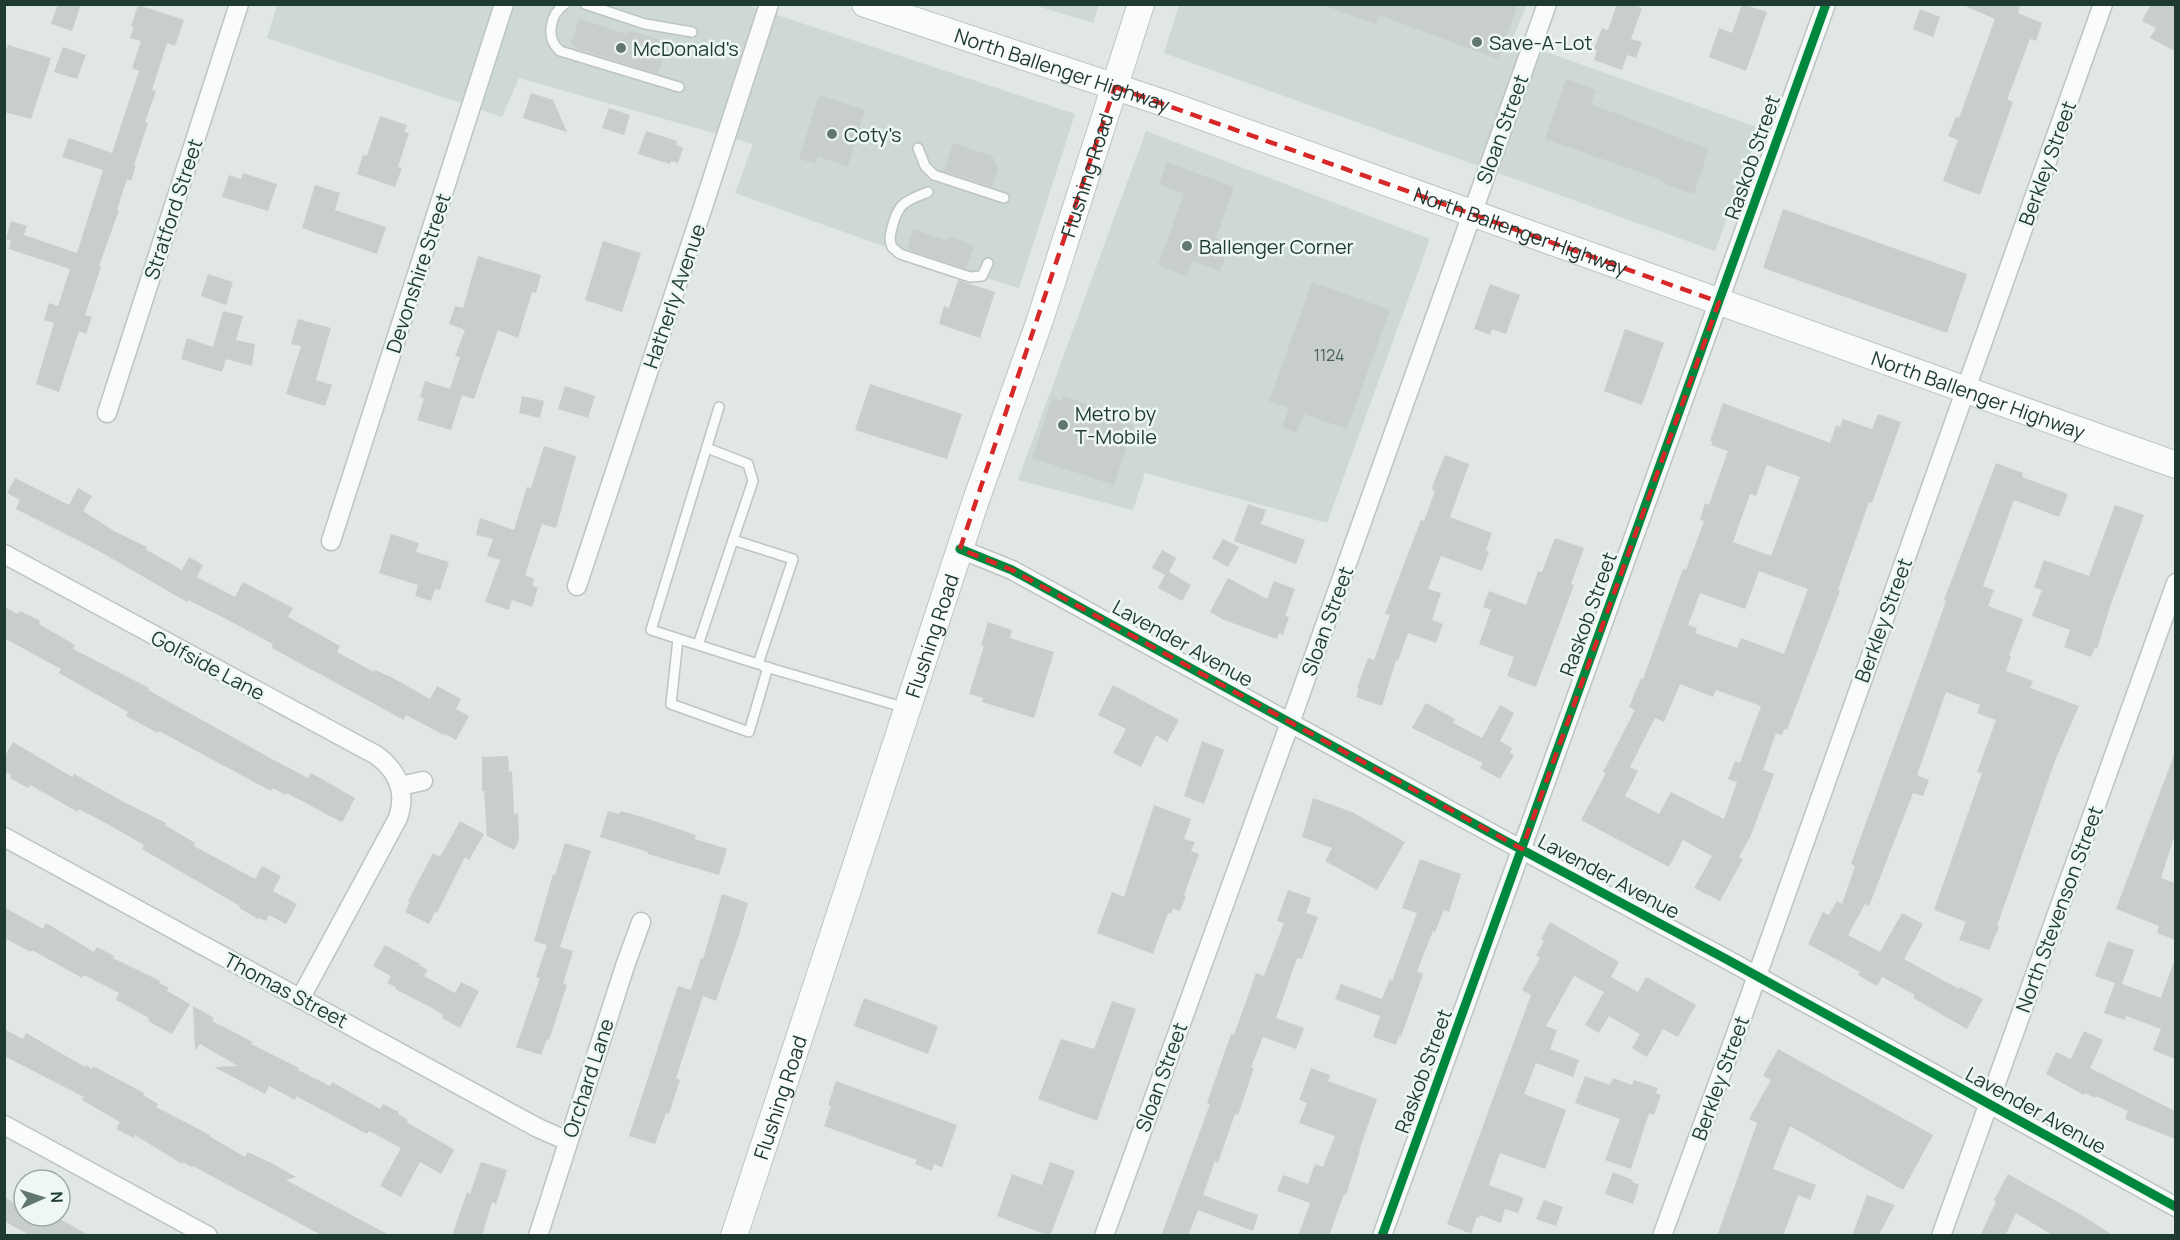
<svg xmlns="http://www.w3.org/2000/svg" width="2180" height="1240" font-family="Manrope,sans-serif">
<rect width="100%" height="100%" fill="#e0e7e4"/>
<path fill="#ced9d4" d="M277 5H747L1075 114 1019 288 894 250 735 193 753 144 519 78 502 117 267 38Z
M1034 5H1099L1093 23Z
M1179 5H1527L1512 40 1760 128 1715 251 1164 53Z
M1146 131 1430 239 1327 523 1145 473 1133 510 1018 480Z"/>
<path fill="#c8cecc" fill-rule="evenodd" d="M58 4H81L72 31 51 24Z
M1328 4H1518L1498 59 1379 15 1376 24 1328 7Z
M1617 4H1632L1642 8 1631 39 1642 42 1636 58 1627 55 1622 70 1594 60 1597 50 1594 49 1602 28 1608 30Z
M1742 4 1767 12 1746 71 1709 57 1719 28 1732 33Z
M1961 4H2021L2018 13 2042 23 2036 41 2030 39 2008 97V100L2013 102 1980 195 1943 181 1958 140 1948 136 1956 117 1959 118 1995 19Z
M2151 4H2175V51L2150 38 2156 28 2142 21Z
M138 5 184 20 175 46 167 43 152 90 156 91 145 122 148 123 134 165H136L131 181 127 179 117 210H119L99 266 101 267 85 315 92 317 86 334 79 331 59 392 36 384 54 323 44 320 49 303 58 306 70 269 9 249 11 241 6 239 11 221 27 226 24 235 77 253 103 170 62 157 69 138 112 153 139 71 132 68 141 41 130 38 134 27 131 26Z
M1920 9 1940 17 1933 37 1913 29Z
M579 19 627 34 628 30 669 42 658 74 575 48 576 46 571 44Z
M8 45 51 58 31 119 4 112V55Z
M63 47 86 55 77 79 54 72Z
M1566 79 1596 90 1591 104 1709 149 1694 194 1664 184 1665 181 1545 139Z
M531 93 553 100 567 132 523 118Z
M819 95 865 110 848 166 818 157 816 164 799 159Z
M609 108 630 115 624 135 602 128Z
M380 116 407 125 404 132 409 133 398 167 402 168 395 187 357 174 363 155 367 156Z
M646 131 677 141 676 145 683 148 678 163 671 161 670 164 638 154Z
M953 143 992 156 998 168 992 187 944 171Z
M1167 162 1234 187 1216 238 1230 244 1220 271 1192 261 1186 276 1158 265 1184 194 1159 184Z
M243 173 277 184 268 211 222 197 229 175 241 179Z
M315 185 340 193 335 210 386 227 377 254 302 228Z
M1783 209 1967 274 1947 333 1763 268Z
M913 229 946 240 951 237 974 245 966 269 907 249Z
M603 241 641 253 622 312 585 300Z
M478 256 541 275 536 293 532 292 518 338 498 330 474 399 462 395 451 430 417 420 424 399 420 397 425 381 450 389 460 357 455 356 465 330 449 324 455 306 463 308Z
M208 274 233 282 226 305 201 296Z
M958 280 995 292 980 338 939 324 944 306 949 308Z
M1312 282 1390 310 1347 429 1304 414 1297 433 1282 427 1289 408 1269 401Z
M1490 284 1520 295 1506 334 1492 329 1490 335 1474 329Z
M223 311 243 316 236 340 255 344 252 366 226 359 222 372 181 359 187 338 213 347Z
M298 319 331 328 316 380 332 385 325 406 286 394 301 346 291 344Z
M1625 329 1664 343 1642 405 1604 391Z
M870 384 962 414 947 459 855 430Z
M565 386 595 396 588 418 558 409Z
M522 396 544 401 540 418 519 413Z
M1063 396 1126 417 1124 422 1134 425 1114 485 1032 458 1052 398 1062 401Z
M1723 403 1830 443 1836 425 1840 427 1843 419 1872 429 1878 414 1901 422 1872 503 1869 502 1838 590 1840 591 1787 730 1784 729 1782 735 1776 733 1763 770 1774 774 1751 835 1739 857 1743 859 1720 901 1694 888 1712 856 1683 840 1669 867 1581 820 1606 773 1603 772 1635 710 1629 707 1641 678 1643 679 1683 569 1686 570 1704 521 1700 520 1705 503 1709 505 1728 451 1711 445 1713 442 1710 441ZM1767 465 1800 477 1771 556 1733 542 1750 494 1756 496ZM1759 571 1808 589 1784 654 1741 638 1737 648 1695 633 1697 628 1688 625 1700 593 1745 609ZM1680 684 1713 697 1716 690 1761 706 1740 763 1735 761 1728 779 1737 782 1724 819 1671 792 1659 814 1625 796 1638 771 1630 767 1655 718 1664 722Z
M544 446 576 456 556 528 542 524 525 575 534 579 532 585 538 588 532 607 512 600 509 610 485 602 500 560 487 556 493 539 476 535 480 518 514 530 527 487 531 488Z
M1445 455 1469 464 1450 517 1492 533 1486 550 1489 552 1482 571 1441 556 1428 589 1441 593 1432 620 1443 624 1436 643 1408 633 1398 661 1396 660 1382 706 1356 697 1359 689 1357 688 1368 658 1374 660 1390 615 1385 614 1421 520 1424 521 1435 491 1432 489 1434 482Z
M1996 463 2023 473 2022 477 2068 494 2059 517 2014 500 1983 586 1994 590 1988 606 2023 619 2009 656H2011L2006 671 2033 681 2030 688 2079 706 2056 758 1997 926 1999 927 1989 950 1959 940 1966 922 1934 910 1982 773 1977 772 1996 720 1977 713 1980 705 1946 692 1917 775 1929 780 1923 796 1913 793 1869 906 1865 904 1848 935 1880 952 1902 913 1923 924 1904 959 1959 989 1960 987 1983 999 1967 1029 1913 998 1915 995 1882 977 1877 986 1858 975 1860 972 1808 944 1823 912 1829 915 1837 901 1842 904 1855 866 1851 864 1920 674 1946 601 1944 600Z
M15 478 69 505 78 488 92 496 83 511 114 531 147 547 145 549 182 570 189 557 203 565 197 577 235 597 243 582 293 608 288 617 340 646 337 652 374 672 375 670 391 677 430 699 437 686 461 699 456 709 469 716 456 740 445 734 444 735 406 715 404 720 272 648 273 644 224 618 188 600 187 602 97 550 16 509 20 500 7 493Z
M1248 504 1266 510 1261 524 1305 540 1296 564 1234 541Z
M2115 505 2144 515 2111 604 2097 649 2095 648 2091 657 2064 647 2070 630 2032 616 2042 590 2034 587 2044 560 2089 576Z
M391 534 419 543 416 552 449 562 440 590 435 589 431 601 415 596 418 585 379 573Z
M1555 538 1584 548 1571 584 1574 585 1536 687 1507 676 1514 657 1479 644 1491 610 1483 607 1489 591 1526 605 1538 571 1542 572Z
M1223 539 1239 547 1228 567 1212 558Z
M1162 550 1176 558 1169 572 1191 585 1182 601 1158 588 1165 575 1152 568Z
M1228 578 1267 599 1274 581 1295 589 1285 616 1289 617 1283 635 1279 633 1277 639 1224 620 1210 612Z
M4 607 18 614 20 611 40 621 39 624 75 645 73 649 149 688 148 690 272 759 308 778 311 773 355 798 343 821 341 822 287 793 286 795 273 788 271 791 159 731 158 733 126 716 128 712 59 673 61 669 4 638Z
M988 622 1012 630 1010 638 1054 652 1034 718 982 702 983 698 969 694 984 646 981 645Z
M1113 685 1179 720 1167 742 1156 735 1141 767 1113 753 1126 729 1098 715Z
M1426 703 1455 719 1453 723 1482 738 1500 705 1514 713 1500 741 1512 748 1510 753 1514 755 1500 779 1480 768 1483 763 1412 728Z
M1202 741 1224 750 1204 804 1184 796Z
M13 742 72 777 74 774 122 801 166 823 165 825 195 843 194 846 255 879 262 866 281 876 273 891 297 904 286 924 269 915 266 921 259 918 258 919 239 908 240 906 142 849 144 845 109 825 79 809 78 812 30 785 28 788 10 778 11 775 4 771V758Z
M2174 755H2175V834L2161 878 2175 883V940L2157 933 2159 926 2116 909Z
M508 756 509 772 512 771 514 814 518 813 519 840 514 850 487 836 484 791H482V757Z
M1313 798 1352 812 1405 842 1377 890 1325 861 1332 848 1302 837Z
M1154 805 1191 819 1184 839 1195 842 1191 851 1199 854 1184 895 1186 896 1180 911 1173 908 1171 914 1168 913 1153 954 1097 933 1112 892 1124 897Z
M608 811 619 814 621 811 642 817 696 835 695 839 727 849 719 875 648 854V852L600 837Z
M460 821 484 834 469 860 465 857 437 913 435 912 429 924 405 912 410 902 408 901 433 853 440 857Z
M565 843 591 851 560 947 573 951 563 984 567 985 549 1040 547 1039 541 1055 516 1047 540 978 536 977 547 945 534 941 553 874 555 875Z
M1420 859 1461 874 1449 912 1444 910 1435 932 1433 931 1417 971 1423 974 1401 1037 1399 1036 1396 1045 1373 1037 1380 1016 1335 999 1341 984 1382 999 1390 979 1392 981 1417 913 1402 908Z
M1288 890 1311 898 1306 913 1318 917 1302 959 1297 958 1276 1018 1304 1028 1296 1049 1263 1037 1251 1067 1254 1068 1238 1115 1235 1114 1218 1163 1215 1161 1203 1195 1258 1215 1253 1231 1198 1210 1188 1236H1161L1210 1104 1207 1103 1231 1034 1234 1035 1256 973 1264 976 1284 923 1277 921Z
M722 894 748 903 739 935 716 1001 703 996 676 1078 680 1080 669 1114 666 1113 655 1144 629 1136 678 986 691 990 701 958 703 959Z
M4 907 43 929 46 923 94 952 97 947 114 956 113 958 160 981 159 983 169 988 167 991 190 1004 172 1034 148 1021 149 1018 116 1000 119 993 84 975 82 978 32 950 31 952 4 938Z
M1550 922 1619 962 1611 977 1638 992 1646 977 1696 1005 1678 1037 1663 1029 1647 1057 1632 1048 1640 1034 1609 1016 1599 1033 1585 1025 1604 992 1574 976 1546 1026 1557 1030 1550 1049 1579 1060 1573 1077 1536 1063 1524 1094 1566 1110 1545 1169 1500 1153 1489 1185 1524 1198 1518 1213 1505 1209 1501 1223 1480 1215 1479 1218 1477 1217 1471 1234 1447 1224 1531 995 1522 990 1540 958 1536 956 1544 941 1541 939Z
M2108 941 2134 950 2122 984 2161 998 2173 964H2175V1059L2153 1050 2161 1029 2126 1016 2125 1020 2104 1013 2115 983 2095 976Z
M385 945 420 964 419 965 428 970 424 976 455 993 461 982 479 991 460 1028 442 1018 443 1015 432 1008 395 989 396 987 387 983 391 976 373 966Z
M864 998 938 1026 928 1054 854 1026Z
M1112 1001 1136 1009 1097 1121 1038 1099 1061 1039 1094 1049Z
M193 1006 214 1018 212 1021 253 1042 251 1044 299 1068 298 1070 330 1086 332 1082 380 1109 383 1104 399 1112 398 1114 408 1120 406 1122 445 1144 454 1150 441 1174 420 1162 401 1197 380 1186 401 1148 369 1131 367 1134 296 1096 295 1100 269 1086 265 1094 214 1067 238 1066 200 1044 195 1051Z
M4 1029 23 1039 26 1033 85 1067 86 1065 92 1069 93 1066 144 1093 143 1095 158 1104 156 1107 210 1135 209 1136 245 1157 248 1152 273 1164 296 1177 286 1180 391 1236H323L193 1166 192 1167 183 1162 182 1164 135 1135 134 1138 116 1129 120 1122 82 1100 84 1097 4 1056Z
M2084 1031 2103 1040 2090 1068 2175 1111V1139L2125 1119 2128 1111 2096 1096 2095 1098 2085 1093 2084 1095 2046 1074 2056 1052 2071 1059Z
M1778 1049 1933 1135 1903 1190 1790 1126 1773 1169 1816 1185 1810 1200 1798 1195 1783 1236H1717L1757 1123 1749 1119 1771 1080 1763 1076Z
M1311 1068 1330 1075 1328 1081 1377 1099 1359 1151H1360L1351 1179 1346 1195 1344 1194 1329 1236H1298L1310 1203 1277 1191 1283 1175 1308 1184 1315 1164 1323 1167 1335 1136 1299 1123 1307 1103 1299 1100Z
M1585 1076 1610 1085 1613 1078 1632 1085 1634 1080 1658 1088 1656 1093 1661 1095 1654 1115 1649 1113 1631 1169 1605 1160 1620 1119 1575 1103Z
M836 1081 957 1125 942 1167 934 1164 932 1171 915 1164 917 1160 824 1126 831 1106 828 1105Z
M481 1162 507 1170 496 1204 492 1202 482 1236H452L467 1192 470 1194Z
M1050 1162 1075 1171 1050 1236 997 1216 1012 1174 1042 1185Z
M1613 1172 1633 1180 1632 1182 1639 1185 1633 1204 1605 1194Z
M2008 1174 2083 1216 2114 1236H2054L2016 1213 2005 1236H1980L1996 1202 1994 1200Z
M1867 1195 1895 1205 1878 1236H1852Z
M4 1197 24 1208V1216H55L90 1236H31L4 1221Z
M1544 1200 1563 1207 1556 1226 1536 1219Z"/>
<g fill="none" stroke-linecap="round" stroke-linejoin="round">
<defs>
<path id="service" d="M565 4C550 14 545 38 560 51L679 87
M585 4 645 24 692 32
M918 148 925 166 934 175 1004 198
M928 192C906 201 898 202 892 228 890 235 889 240 892 247L900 254 970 277 982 276 988 263
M707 448 748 464 753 481 733 540
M678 639 671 704 749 732 768 667
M698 645 733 540 793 559 758 664 651 630 719 407
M763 666 906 708"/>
<path id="minor" d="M107 413 239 4
M331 541 504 4
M960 549 1012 570 1500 838 1726 959 2176 1207
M4 554 376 755C398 771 407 792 398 818L300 999
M577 586 703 207 769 4
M400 786 423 781
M4 837 538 1128 568 1141
M4 1125 208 1236
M538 1236 625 966 641 922
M1104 1236 1299 698 1547 4
M1382 1236 1826 4
M1662 1236 1748 1001 2103 4
M1941 1236 2176 583"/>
<g id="secondary">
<path id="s1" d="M865 4 1164 103 2176 465"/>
<path id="s2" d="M734 1236 975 503 1040 320 1141 4"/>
</g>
</defs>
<use href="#service" stroke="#bdc4c1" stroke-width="12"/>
<use href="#minor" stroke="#bdc4c1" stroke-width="21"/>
<use href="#secondary" stroke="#bdc5c2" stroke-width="28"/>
<use href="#service" stroke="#fafbfb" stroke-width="9"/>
<use href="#minor" stroke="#fafbfb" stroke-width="18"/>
<use href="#secondary" stroke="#fafbfb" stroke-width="26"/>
<defs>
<path id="cycleway" d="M960 549 1012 570 1500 838 1726 959 2176 1207
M1382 1236 1826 4"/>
</defs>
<use href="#cycleway" stroke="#eef7f3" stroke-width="13"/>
<use href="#cycleway" stroke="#00873e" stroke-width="9"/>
</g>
<path fill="none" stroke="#d62828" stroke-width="4.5" stroke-dasharray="12 8" stroke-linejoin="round" d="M1115 87 1719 302 1522 849 1012 570 960 549Z"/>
<g fill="#627771" stroke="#eef7f3" stroke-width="2">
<circle cx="1477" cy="42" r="6"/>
<circle cx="621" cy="48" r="6"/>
<circle cx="832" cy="134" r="6"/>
<circle cx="1187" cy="246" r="6"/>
<circle cx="1063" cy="425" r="6"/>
</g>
<g text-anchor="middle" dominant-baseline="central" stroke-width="5" stroke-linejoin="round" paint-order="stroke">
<g font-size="16" fill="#49605a">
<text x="1329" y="355">1124</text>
</g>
<g font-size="20" fill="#1e3a33" stroke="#eef7f3" text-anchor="start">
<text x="1489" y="42">Save-A-Lot</text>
<text x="633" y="48">McDonald's</text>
<text x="844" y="134">Coty's</text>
<text x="1199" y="246">Ballenger Corner</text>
<text x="1075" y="413">Metro by<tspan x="1075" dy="23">T-Mobile</tspan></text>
</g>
<g font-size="20" fill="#1e3a33" stroke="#eef7f3">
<text stroke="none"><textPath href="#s1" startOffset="208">North Ballenger Highway</textPath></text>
<text transform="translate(1502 129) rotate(-70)">Sloan Street</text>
<text transform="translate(1752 157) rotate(-71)">Raskob Street</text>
<text transform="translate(2047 163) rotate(-70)">Berkley Street</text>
<text stroke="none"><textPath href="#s2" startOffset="1118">Flushing Road</textPath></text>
<text transform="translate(173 209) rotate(-72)">Stratford Street</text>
<text stroke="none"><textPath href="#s1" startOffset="694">North Ballenger Highway</textPath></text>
<text transform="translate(418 273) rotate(-72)">Devonshire Street</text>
<text transform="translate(674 296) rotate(-71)">Hatherly Avenue</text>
<text stroke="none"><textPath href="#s1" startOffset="1180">North Ballenger Highway</textPath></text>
<text transform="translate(1588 614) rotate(-70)">Raskob Street</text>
<text transform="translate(1883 620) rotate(-70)">Berkley Street</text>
<text transform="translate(1327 621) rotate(-70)">Sloan Street</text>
<text stroke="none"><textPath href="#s2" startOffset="632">Flushing Road</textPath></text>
<text transform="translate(1183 643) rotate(29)">Lavender Avenue</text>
<text transform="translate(208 665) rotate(28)">Golfside Lane</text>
<text transform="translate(1609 876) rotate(28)">Lavender Avenue</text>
<text transform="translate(2059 909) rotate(-70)">North Stevenson Street</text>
<text transform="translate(286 990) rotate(28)">Thomas Street</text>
<text transform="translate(1423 1071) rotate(-70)">Raskob Street</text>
<text transform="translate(1161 1077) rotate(-70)">Sloan Street</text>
<text transform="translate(588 1078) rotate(-72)">Orchard Lane</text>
<text transform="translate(1720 1078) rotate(-70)">Berkley Street</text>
<text stroke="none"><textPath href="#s2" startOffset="146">Flushing Road</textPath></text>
<text transform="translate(2036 1110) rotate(29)">Lavender Avenue</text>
</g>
</g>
<rect width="2180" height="1240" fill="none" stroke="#1e3a33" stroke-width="12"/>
<g transform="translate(42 1198) rotate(87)"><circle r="28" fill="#eef7f3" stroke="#9baba6" stroke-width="1.5"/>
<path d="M0-4.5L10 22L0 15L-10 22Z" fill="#627771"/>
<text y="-9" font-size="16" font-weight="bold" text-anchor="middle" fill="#1e3a33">N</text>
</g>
</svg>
